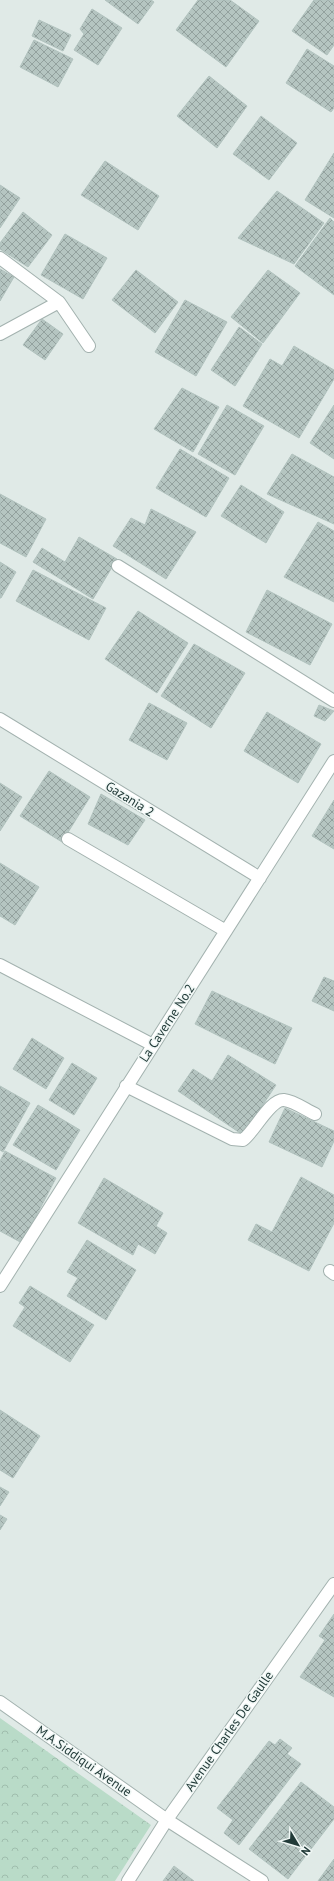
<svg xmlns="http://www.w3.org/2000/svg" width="334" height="1881" font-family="'PT Sans',sans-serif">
<defs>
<pattern id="forest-crowns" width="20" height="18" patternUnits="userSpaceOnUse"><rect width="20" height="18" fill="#b9dbc8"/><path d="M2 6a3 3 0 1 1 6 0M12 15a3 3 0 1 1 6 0" fill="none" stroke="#9fbdad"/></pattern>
<pattern id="building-cross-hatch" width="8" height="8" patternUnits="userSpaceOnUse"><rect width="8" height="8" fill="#b5c5c1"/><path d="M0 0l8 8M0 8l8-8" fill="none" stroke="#93a19e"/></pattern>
</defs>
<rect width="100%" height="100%" fill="#e0eae7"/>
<path fill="url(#forest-crowns)" d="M0 1718 151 1825 115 1881H0Z"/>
<path fill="url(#building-cross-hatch)" stroke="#b2c3bf" d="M105 0H151L154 2 138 24Z
M198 0H230L259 21 226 67 176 30Z
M314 0H334V45L327 55 292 31Z
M92 9 122 28 98 65 74 50 84 34 80 29Z
M39 20 71 35 63 51 32 36Z
M34 40 73 59 58 87 20 67Z
M307 49 334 66V108L331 112 286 83Z
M209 76 247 106 217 148 177 116Z
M261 116 297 143 269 180 233 154Z
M334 153V218L305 200Z
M105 161 159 196 138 230 81 195Z
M0 185 20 198 0 228Z
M277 191 324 223 294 264 238 238Z
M23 212 52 235 28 267 0 249V243Z
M330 218 334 222V295L295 266Z
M65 234 107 258 83 299 41 275Z
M0 269 14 277 0 301Z
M136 270 178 302 155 333 112 300Z
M268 270 300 293 263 343 231 317Z
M185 300 227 322 196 376 155 352Z
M42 319 63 334 45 360 23 345Z
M239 327 262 344 235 386 211 370Z
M294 346 334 370V379L299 438 243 406 270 359 282 366Z
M182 388 219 407 193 452 154 429Z
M227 405 264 426 235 475 198 454Z
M334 405V459L310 443Z
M180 449 229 478 206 517 156 488Z
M292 454 334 477V524L267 494Z
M241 485 284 512 266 543 221 516Z
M0 494 46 519 26 557 0 543Z
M151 509 196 532 166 579 113 546 131 518 145 525Z
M318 522 334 531V602L284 577Z
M79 537 117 559 93 599 33 562 42 548 65 562Z
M0 562 16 572 1 598H0Z
M33 570 106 608 89 640 16 601Z
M267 590 332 624 310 665 246 632Z
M138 611 188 643 157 693 105 659Z
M194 644 245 673 211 728 161 696Z
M149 703 187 723 167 760 129 740Z
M319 705 334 711 325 721 314 716Z
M267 712 321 744 298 783 244 751Z
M49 771 90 797 62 842 20 816Z
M0 783 22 797 0 831Z
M101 794 145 820 128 845 88 824Z
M334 800V849L312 836Z
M0 863 39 887 15 925 0 916Z
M324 977 334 981V1011L312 1001Z
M212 991 292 1028 275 1064 195 1024Z
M32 1038 64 1058 46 1089 13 1069Z
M228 1055 276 1085 243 1135 178 1091 193 1069 212 1081Z
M72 1063 97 1078 74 1115 49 1100Z
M0 1086 30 1103 3 1152 0 1150Z
M38 1105 80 1130 56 1170 13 1145Z
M285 1108 334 1131V1141L322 1167 269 1142Z
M5 1151 56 1178 22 1243 0 1231V1161Z
M301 1177 334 1195V1223L309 1271 248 1240 256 1224 272 1232Z
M104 1178 163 1213 156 1226 167 1233 155 1254 138 1244 133 1255 78 1223Z
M87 1240 136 1270 106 1320 67 1296 78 1278 67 1272Z
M30 1286 94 1325 70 1362 13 1326 25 1307 19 1303Z
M0 1410 40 1436 13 1478 0 1470Z
M0 1487 9 1492 0 1506Z
M0 1515 7 1519 0 1530Z
M334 1614V1697L300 1677 325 1640 319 1636Z
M280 1739 292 1748 287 1754 301 1764 239 1845 224 1833 233 1820 217 1808 269 1741 275 1745Z
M301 1782 334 1807V1819L288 1879 249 1849Z
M334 1859V1881H318Z
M174 1866 194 1881H163Z"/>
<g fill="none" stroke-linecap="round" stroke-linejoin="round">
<defs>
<path id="minor" d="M0 258 59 302 89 346
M0 334 59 302
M118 566 334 701
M0 719 260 878
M68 839 226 931
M0 965 153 1045
M126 1086 232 1139 243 1140C255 1131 270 1099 284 1100 294 1101 306 1110 315 1114
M330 1271 334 1274
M0 1286 334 761
M0 1702 167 1820 262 1881
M128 1881 168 1818 334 1584"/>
</defs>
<use href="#minor" stroke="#a3b2af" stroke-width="14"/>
<use href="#minor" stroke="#fff" stroke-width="12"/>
</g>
<g text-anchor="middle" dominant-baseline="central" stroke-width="3" stroke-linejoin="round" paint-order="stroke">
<g font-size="13" fill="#213a38" stroke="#f0f7f5">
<text transform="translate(130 799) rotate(32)">Gazania 2</text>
<text transform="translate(167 1023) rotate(-57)">La Caverne No.2</text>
<text transform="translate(229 1731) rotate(-55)">Avenue Charles De Gaulle</text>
<text transform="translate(84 1761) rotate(35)">M.A.Siddiqui Avenue</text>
</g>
</g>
<g transform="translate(298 1845) rotate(128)" stroke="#f0f7f5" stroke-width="3" paint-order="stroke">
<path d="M0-3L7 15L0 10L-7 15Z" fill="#213a38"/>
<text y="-6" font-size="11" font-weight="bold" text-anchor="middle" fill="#213a38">N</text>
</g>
</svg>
